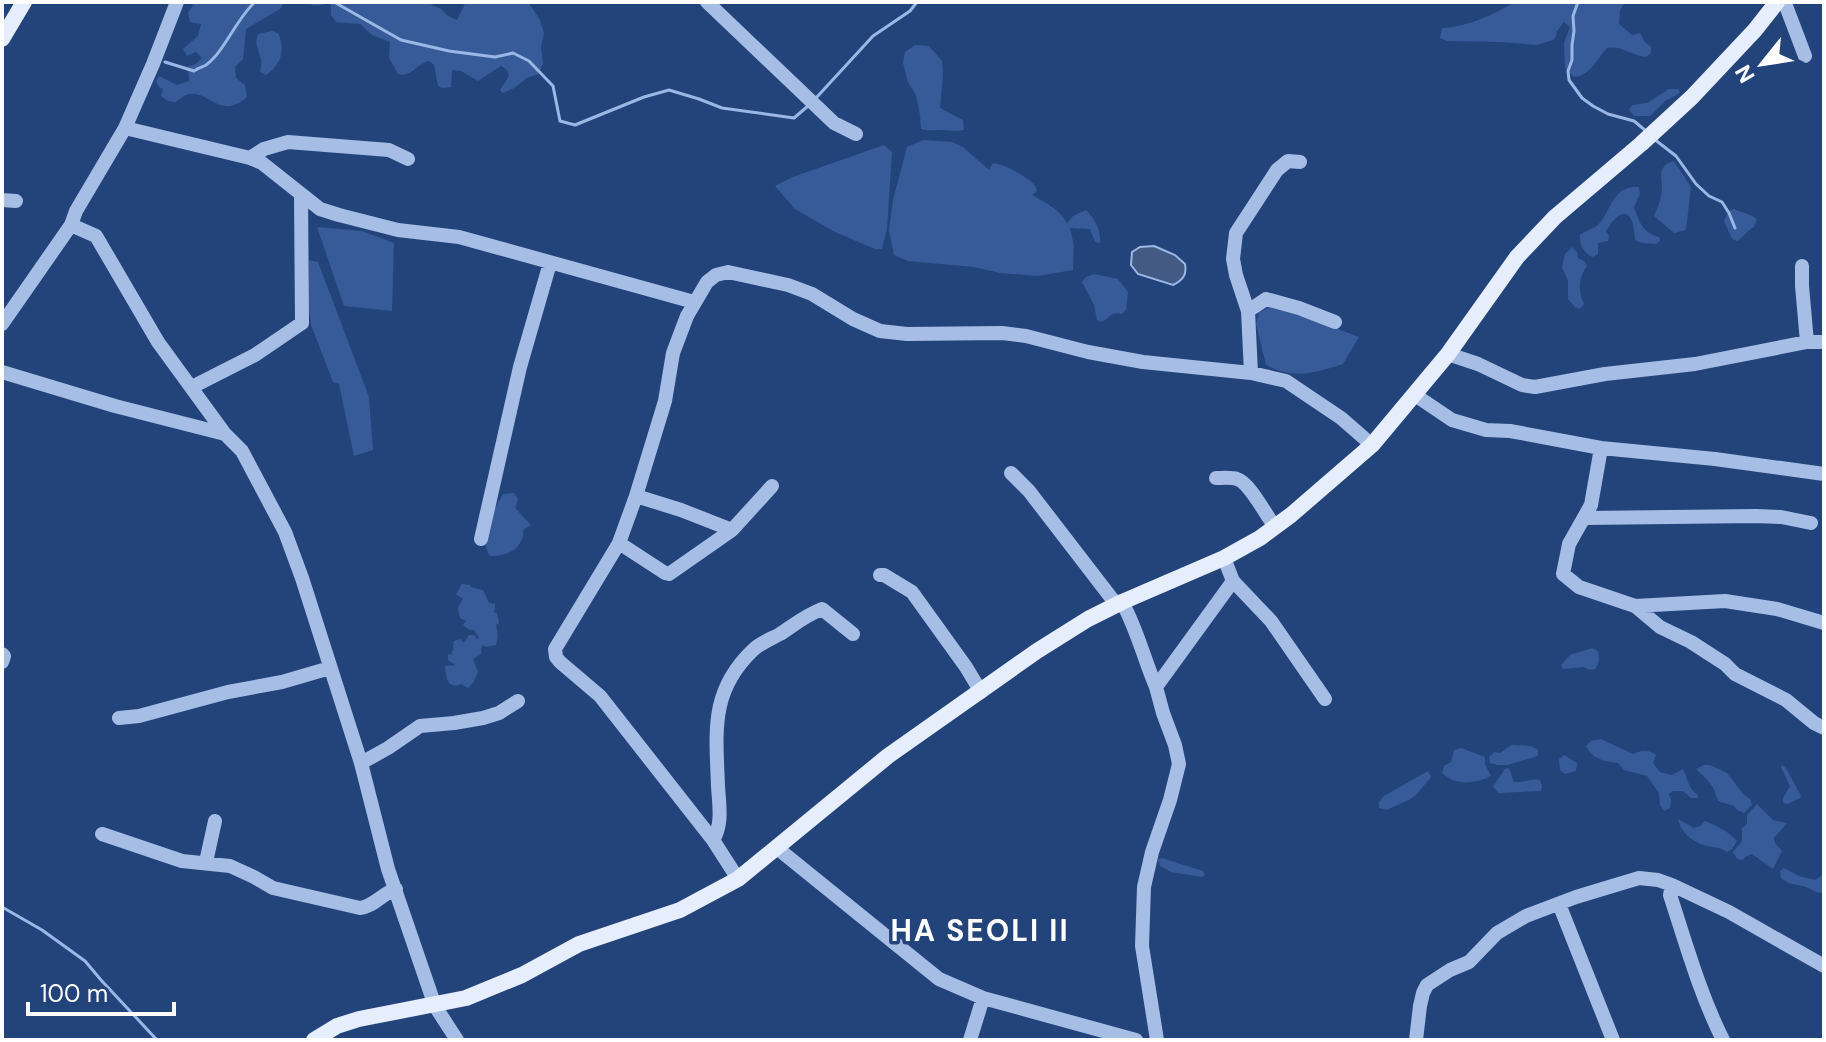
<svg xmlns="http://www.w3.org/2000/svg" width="1826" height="1042" font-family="'DM Sans',sans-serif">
<rect width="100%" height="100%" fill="#23437b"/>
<path fill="#375b98" d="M195 2H285L280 9 246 29 243 59 235 67 236 78 245 85 247 97C219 122 208 87 186 95 185 95 176 102 175 102L168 101 161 96 163 89 159 87 156 81 159 76 177 85 189 81V74L186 67 196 64 202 58 196 52 187 56 183 49 198 36 201 24 190 22 188 13Z
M306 2H425L441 9 448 16 457 20 466 2H528L540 20 544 33 541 47 543 64 538 74 527 78 514 88 503 93 500 90 509 76 507 70 501 66 478 81 461 71 452 70 451 87 442 88 438 86 434 65 429 61C417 63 412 78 398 74L389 58 390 42 372 35 360 24 336 22 331 15V5L327 3C319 6 314 7 306 2Z
M1515 2H1625L1620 10 1619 24 1632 35 1640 33 1645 42 1651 47V53L1646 57C1632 56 1622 45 1607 48 1597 59 1590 76 1574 77L1565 68 1564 43 1570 27 1564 22 1557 31 1555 39 1537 45 1500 42 1447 41 1440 38 1442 28C1468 27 1492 15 1515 2Z
M272 31 278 33C286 50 281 65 266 75L260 72C261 67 262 61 260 56 258 47 254 44 258 34Z
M915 45 929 46 942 61 943 75 940 108 963 120 964 130C952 132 949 130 939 130 932 130 928 131 921 129L920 115 916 95 908 82 903 63 905 52Z
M1669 89H1678L1680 92 1677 95 1665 101 1650 116H1634L1629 110 1632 105 1647 103Z
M923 140 952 142 963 147 989 170 993 163C1009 166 1023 175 1035 185L1037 191 1032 195C1046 203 1059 209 1067 223L1073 216 1086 210C1095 219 1101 230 1100 243L1095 242 1090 229 1070 228 1074 246 1073 270 1038 276 1000 273 974 267 908 261 894 255 889 230 893 200 907 147Z
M884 145 892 152 887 229 882 249H875L835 232 795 209 775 186 793 177Z
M1674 161 1691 187 1686 230 1674 233 1654 216C1656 210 1660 203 1661 196 1665 182 1653 167 1674 161Z
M1633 187H1639L1640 194 1634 207C1639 222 1643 233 1659 237L1660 241 1656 244 1642 243 1635 240C1634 211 1623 203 1606 231L1609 236 1608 241 1598 243V254L1592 257C1584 253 1579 244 1580 235 1585 231 1593 229 1598 225 1610 213 1612 189 1633 187Z
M1734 209C1742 213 1749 213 1757 219L1754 227C1747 230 1744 237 1737 241L1732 239 1724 221 1728 211Z
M317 227 362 231 394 243 392 311 344 306Z
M1572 247 1577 252 1578 258 1584 261 1587 266C1578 278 1578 291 1584 304L1580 309 1575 307 1568 299V281L1562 267 1565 254Z
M309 260 318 262 369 397 373 450 354 456 339 384 333 382 311 325 308 302Z
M1094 274 1118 279 1128 292 1126 310 1122 314C1108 311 1111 319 1101 322L1097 320 1094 305 1082 282 1086 277Z
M1270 307 1284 308 1359 337 1343 364C1315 373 1293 380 1266 365L1256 324 1259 312Z
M514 493 518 499 515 508 531 525 524 529C523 534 523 539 520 543 515 553 499 557 489 556L485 544 494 509 503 494Z
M462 584 470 585 471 587 483 590 489 603 495 604V609L493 612 497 613 499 623 496 625 498 636 496 645 486 647 482 645 481 654 473 659 478 672 473 683 468 688 461 684C447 690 446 677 445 666L455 665 448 660V654L454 655 451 653 454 648 453 647 454 641 460 639 464 643 469 635H474L477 639 479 638 474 630H470L463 625 466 621 460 618C457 605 457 610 463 599L456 594Z
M1592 648 1598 651C1599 658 1600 663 1595 669L1590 670 1584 667 1563 669 1561 665 1570 655Z
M1601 739 1633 754C1641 750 1648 749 1656 755L1653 763 1660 772 1672 775 1683 769C1688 778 1688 790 1698 795V798H1691L1683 791H1673L1669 794 1671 800 1670 808 1664 811 1660 805 1659 793 1647 776 1624 770 1618 763C1604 761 1593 760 1586 746L1591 741Z
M1512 745 1531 746 1538 750V756L1508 765H1498L1490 763 1489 757 1494 752 1500 753Z
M1461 748 1485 757V764L1491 776C1474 784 1456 786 1442 773L1444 766 1451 762 1454 750Z
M1564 755 1577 763 1576 771 1565 774 1560 770 1559 759Z
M1704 765H1710L1727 773 1744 795 1750 799 1752 805 1744 813 1737 810 1734 806 1718 801C1713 783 1709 782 1696 769Z
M1782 765 1786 768 1801 796 1800 798 1788 804 1783 803V798L1790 786 1781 767Z
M1509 768 1514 782C1523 783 1531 778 1540 780L1542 786 1541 791 1498 793 1493 786 1505 769Z
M1428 771 1431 777 1416 795 1409 800 1386 810 1379 808V802L1384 796Z
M1757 804 1773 820 1787 823 1774 838 1775 843 1782 851 1773 869 1752 854 1745 857 1743 860 1737 859 1733 852 1742 841V828L1747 824V815Z
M1678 819 1694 828 1700 826 1705 821C1715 825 1730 832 1737 841L1732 849 1727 852C1720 847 1716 848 1708 846 1695 844 1680 832 1678 819Z
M1162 858 1203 871 1205 875 1202 877 1171 872 1160 866 1158 859Z
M1784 868 1799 876 1815 880 1824 874V892C1815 894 1814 890 1806 887 1795 883 1793 887 1781 878L1780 871Z"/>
<path fill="#435b84" stroke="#9ab7e6" stroke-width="2" d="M1154 246 1175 255 1185 264C1187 275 1183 280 1173 285L1138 274 1131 265 1132 252 1140 247Z"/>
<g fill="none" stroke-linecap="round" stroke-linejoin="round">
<path stroke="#9ab7e6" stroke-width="3" d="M334 2 401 40 449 51 495 57 513 53 529 61 553 86 560 121 575 125 644 97 669 90 699 99 722 108 794 118 808 106
M1578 2 1573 16 1574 31 1572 45V60L1568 71 1569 80 1582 98 1593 106 1608 114 1634 121 1646 131
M165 62 194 71C194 70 205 66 206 65 225 51 236 19 255 2
M816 98 873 36 910 11 917 2
M1654 139 1676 156 1696 184 1709 196 1722 202 1729 213 1735 228
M2 907 42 930 85 961 101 980 157 1040"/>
<path stroke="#a6bee5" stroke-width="14" d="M707 2 834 123 856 134
M1782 2 1786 6 1805 56
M125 128 250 158 262 163 320 209 339 215 398 230 459 237 694 302
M250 158 264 149 288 142 389 150 408 159
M2 200 16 201
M71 225 96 236 158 342 225 434 242 451 285 532 302 578 361 763 388 869 435 1006 457 1040
M1802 266V286L1807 342
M1248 311 1266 299 1299 308 1335 322
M2 324 71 225 76 211 125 128 153 64 177 2
M1448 354 1478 364 1522 385 1535 387 1605 374 1695 364 1807 342H1824
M2 372 115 406 225 434
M1251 373 1248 311 1236 275 1233 259 1236 233 1277 170 1288 161 1300 162
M192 387 255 355 302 323 301 194
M1415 395 1452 420 1486 430 1510 431 1601 448 1715 459 1824 474
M1601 448 1591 505 1569 544 1563 574 1579 587 1635 606 1660 627 1691 642 1725 664 1735 674 1786 700 1814 723 1824 728
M1011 473 1029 491 1116 604
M1216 478C1222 478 1231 477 1237 479 1249 482 1266 515 1275 527
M636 496 681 510 732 530 772 486
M1585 518 1756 516 1781 517 1811 523
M481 539 520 367 550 263
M619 543 665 573 669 574 732 530
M880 575H884L912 592 966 667 981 692
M1233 581 1271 621 1325 699
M1122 602C1137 629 1144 659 1156 687
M1635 606 1725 601 1777 609 1824 623
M2 654 4 656 2 662
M119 718 139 716 228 692 282 682 330 668
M361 763 388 748 420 726 454 723 483 718 499 713 518 701
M102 834 182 861 230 866 254 877 273 888 360 908C373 907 383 893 396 889
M713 840C723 825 719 804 718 786 716 731 710 691 753 650 760 643 771 639 780 634 794 625 806 615 822 609L853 634
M777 848 939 979 983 998 1136 1040
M206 862 215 821
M738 879 713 840 600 696 560 662 556 657 555 649 619 543 636 496 665 401 673 353 687 316 707 282 716 275 728 272 788 285 812 294 853 319 880 331 907 334 1002 333 1026 336 1088 352 1143 362 1251 373 1286 381 1341 418 1372 445
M1672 885 1670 895C1686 944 1700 994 1723 1040
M1559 904 1613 1040
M970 1040 983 998
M1157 1040 1142 946 1144 887 1152 852 1170 800 1179 764 1175 745 1163 713 1156 687 1233 581 1224 558
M1416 1040 1420 1006 1423 993 1427 985 1450 970 1469 962 1497 933 1526 916 1576 897 1639 878 1658 880 1672 885 1729 912 1824 966"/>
<path stroke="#e6edfc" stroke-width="16" d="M2 39 24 2
M314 1040 337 1026 359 1019 466 998 522 975 579 944 680 910 738 879 888 756 1037 651 1088 619 1122 602 1224 558 1260 538 1291 515 1372 445 1448 354 1517 257 1555 217 1641 144 1692 97 1755 30 1777 2"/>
</g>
<g text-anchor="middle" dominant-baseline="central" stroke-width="7" stroke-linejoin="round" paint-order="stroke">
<g font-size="30" font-weight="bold" letter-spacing="2" fill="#fff" stroke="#23437b">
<text x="980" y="930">HA SEOLI II</text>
</g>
</g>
<rect width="1826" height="1042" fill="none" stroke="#ffffff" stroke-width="8"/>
<g transform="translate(1762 64) rotate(240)" stroke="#23437b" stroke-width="6" paint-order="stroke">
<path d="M0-6L14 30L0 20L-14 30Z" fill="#ffffff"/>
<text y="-12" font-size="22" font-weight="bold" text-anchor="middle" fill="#ffffff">N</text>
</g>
<path d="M28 1002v12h146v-12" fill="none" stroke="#ffffff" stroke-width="4"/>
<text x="40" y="1002" font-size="24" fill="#ffffff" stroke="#23437b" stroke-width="6" paint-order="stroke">100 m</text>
</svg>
